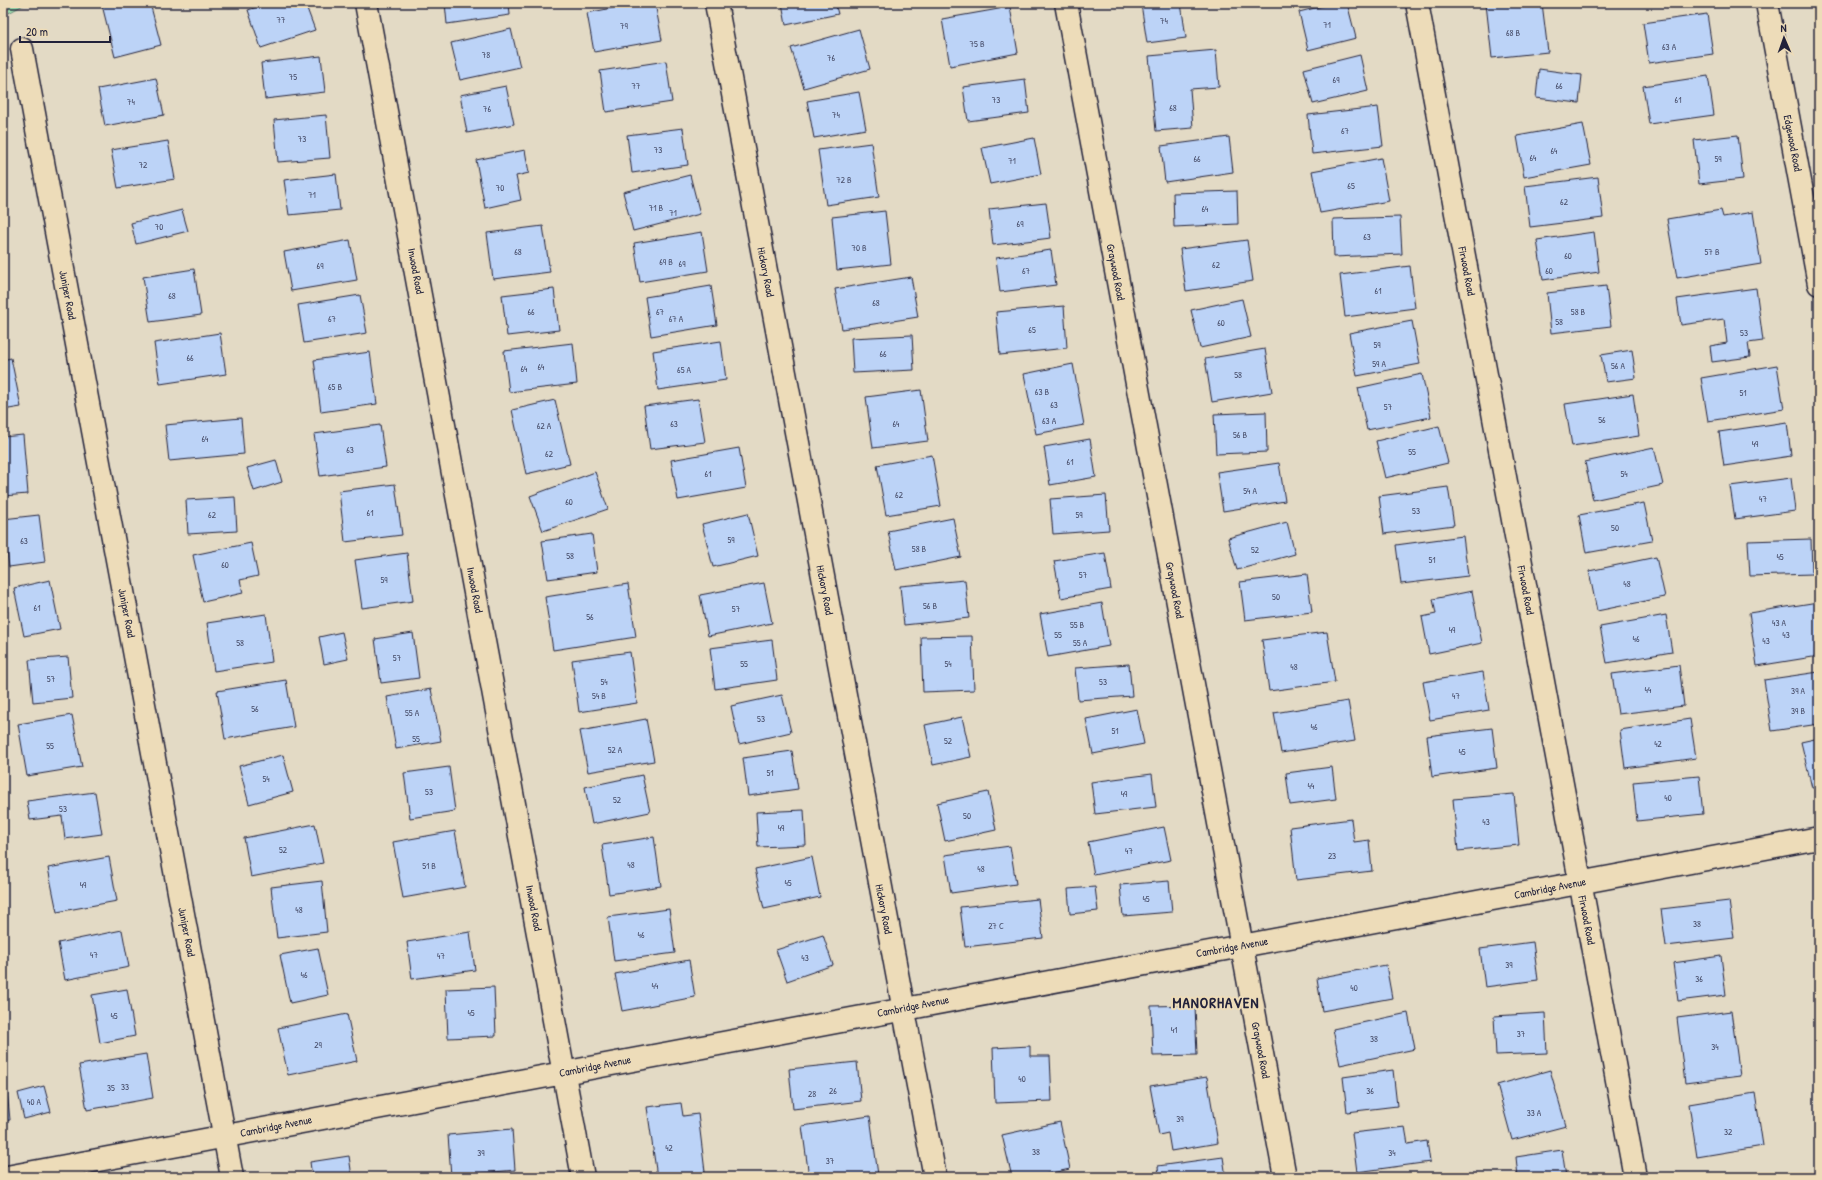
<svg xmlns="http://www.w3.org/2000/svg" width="1822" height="1180" font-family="'Patrick Hand',sans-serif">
<rect width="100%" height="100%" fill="#e3dac5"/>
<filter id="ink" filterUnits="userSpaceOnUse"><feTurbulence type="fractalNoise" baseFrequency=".025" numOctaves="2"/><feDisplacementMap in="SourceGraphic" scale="8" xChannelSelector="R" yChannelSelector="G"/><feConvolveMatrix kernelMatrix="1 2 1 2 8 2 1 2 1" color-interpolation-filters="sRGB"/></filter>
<g filter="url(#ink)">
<path fill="#a5e9b4" stroke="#648678" d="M3 3H27L3 16Z"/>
<path fill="#bcd3f7" stroke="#22223b" d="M110 3H150L161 45 115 57 102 5Z
M269 3H305L315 30 261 48 248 10Z
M445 3H509L510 15 447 24Z
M637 3H655L662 40 594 52 587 13Z
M782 3H835L838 14 786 25Z
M1147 3H1181L1186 38 1147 43 1141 4Z
M1335 3H1347L1356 38 1308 50 1299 12Z
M1499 3H1542L1548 52 1492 58 1486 4Z
M1010 7 1018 53 950 66 942 19Z
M1707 14 1713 54 1649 63 1643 23Z
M511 29 520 67 460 80 451 43Z
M859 29 870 69 804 88 791 48Z
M1216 50 1219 87 1190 89 1193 128 1156 131 1149 56Z
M1360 55 1368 91 1313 104 1304 69Z
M321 56 325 92 265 99 261 63Z
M666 61 672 102 606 112 600 71Z
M1539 69 1582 75 1579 103 1536 98Z
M1708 76 1714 115 1649 124 1643 86Z
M156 78 164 115 105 126 98 89Z
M1025 79 1029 113 968 121 963 87Z
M506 86 514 124 467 133 460 95Z
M859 92 866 129 814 138 807 101Z
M1378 107 1383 146 1312 154 1308 115Z
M326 115 330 158 278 162 274 120Z
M1583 124 1591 165 1524 177 1517 136Z
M683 128 688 165 632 173 627 135Z
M1738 135 1743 179 1699 184 1694 140Z
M1229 137 1233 172 1165 182 1161 146Z
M1034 138 1041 174 990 184 982 148Z
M168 141 175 179 118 188 111 150Z
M871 143 879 197 826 205 818 150Z
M525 150 529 173 516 176 521 200 485 208 476 160Z
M1381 158 1389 201 1320 213 1312 171Z
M336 174 340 210 289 215 284 180Z
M690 175 700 214 633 231 623 192Z
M1598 177 1603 218 1530 227 1525 186Z
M1237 191 1238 224 1174 227 1173 193Z
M1046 203 1051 238 993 245 989 209Z
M182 210 188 231 136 244 131 223Z
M1721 210 1723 217 1753 212 1761 264 1677 278 1667 219Z
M885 211 891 264 837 270 832 217Z
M1400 217 1402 254 1334 257 1333 219Z
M543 226 550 272 493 279 487 233Z
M702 232 708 271 640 282 634 243Z
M1594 232 1599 272 1543 280 1537 240Z
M350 240 357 280 291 291 284 252Z
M1247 240 1253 281 1186 291 1180 249Z
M1051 250 1056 285 1000 292 996 258Z
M1410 266 1415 308 1345 317 1340 275Z
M194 269 201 315 150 322 143 277Z
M911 277 918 317 842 329 835 289Z
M711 286 717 325 651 336 645 297Z
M1606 286 1611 326 1551 333 1547 293Z
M1756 288 1763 341 1748 343 1750 357 1712 362 1710 346 1727 343 1724 319 1681 325 1677 299Z
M554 289 559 330 507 336 502 295Z
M360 295 367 333 304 343 298 305Z
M3 299 6 341H3Z
M1242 299 1251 337 1200 348 1191 310Z
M1064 306 1067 348 1000 355 996 312Z
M1412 321 1420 364 1357 376 1349 333Z
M220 333 226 374 160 384 154 343Z
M912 335 914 370 853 373 851 338Z
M721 341 726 380 658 390 653 351Z
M573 343 577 384 509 392 504 351Z
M1265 349 1272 392 1212 402 1205 359Z
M1632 350 1636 378 1606 382 1601 355Z
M370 352 377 404 321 412 314 360Z
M11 358 21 407 3 410V360Z
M1073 364 1084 425 1036 434 1024 374Z
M1777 365 1784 409 1708 421 1701 378Z
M1422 374 1431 417 1367 430 1358 388Z
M921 390 928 441 873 448 866 397Z
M1633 394 1639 436 1572 446 1565 404Z
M698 399 705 442 650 449 644 406Z
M555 400 570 464 526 474 512 410Z
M1266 412 1267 452 1216 454 1214 414Z
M241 418 244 454 169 461 165 425Z
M1787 422 1791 456 1724 466 1719 432Z
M380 425 386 467 320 476 314 434Z
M1439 426 1448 463 1385 478 1376 441Z
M23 435 28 494 3 496V437Z
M1090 439 1096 477 1050 485 1044 447Z
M1654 447 1663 485 1593 500 1585 462Z
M739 448 746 488 678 500 671 460Z
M932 455 941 506 886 515 877 465Z
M276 460 282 482 254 491 247 468Z
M1279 463 1285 501 1223 511 1217 472Z
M595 472 608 509 543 531 530 496Z
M1791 478 1795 511 1735 519 1730 486Z
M395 484 402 535 345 542 339 491Z
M1448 487 1454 525 1384 534 1379 496Z
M1106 495 1109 530 1053 534 1050 499Z
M235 497 237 531 188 534 186 500Z
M1644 503 1652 541 1586 553 1579 515Z
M748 513 758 556 713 567 702 524Z
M39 515 45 562 9 567 3 519Z
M953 518 961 557 896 570 888 531Z
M1287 522 1295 554 1237 570 1228 538Z
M592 534 597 572 548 579 542 541Z
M1463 536 1468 576 1401 584 1396 545Z
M1811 539 1812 574 1750 576 1748 541Z
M251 543 258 576 240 580 243 593 203 602 193 555Z
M407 553 413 601 362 608 355 560Z
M1105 553 1111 589 1061 598 1054 561Z
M1656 557 1665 597 1597 611 1589 571Z
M1307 574 1312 612 1245 620 1240 582Z
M50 580 60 629 24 636 14 588Z
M965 580 969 618 904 625 900 586Z
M764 583 772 623 708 636 700 595Z
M628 584 636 637 553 650 545 597Z
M1472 591 1482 643 1429 654 1422 617 1436 614 1433 599Z
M1818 602 1819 656 1757 666 1749 613Z
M1102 603 1109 646 1048 657 1040 614Z
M266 614 272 662 214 671 207 623Z
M1666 615 1672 652 1607 663 1600 627Z
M342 632 348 659 324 664 319 637Z
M1327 632 1335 682 1269 691 1262 640Z
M413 633 419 678 381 683 375 639Z
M972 636 974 690 923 692 921 637Z
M772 640 777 680 715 689 710 648Z
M630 652 637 703 579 712 572 660Z
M68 657 72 698 33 702 29 660Z
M1129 664 1132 696 1078 700 1075 668Z
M1679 665 1684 706 1618 714 1612 674Z
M1483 672 1489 710 1430 720 1423 682Z
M1819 672V724L1772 731 1764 680Z
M286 680 294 727 225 739 217 691Z
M431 689 441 741 396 749 387 697Z
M782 695 791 732 739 744 731 706Z
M1348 701 1355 741 1281 753 1274 713Z
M1137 709 1144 744 1093 754 1086 719Z
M72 715 82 767 27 776 18 724Z
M962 717 971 757 933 765 925 725Z
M646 719 654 761 588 772 580 731Z
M1690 719 1696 758 1625 768 1620 730Z
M1492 728 1497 768 1432 777 1427 736Z
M1819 738V787L1812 788 1801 742Z
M792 751 798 789 748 796 743 758Z
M283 755 293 792 249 804 239 766Z
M449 767 455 811 410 818 404 773Z
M1332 767 1336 799 1290 805 1286 773Z
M1152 774 1156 807 1095 814 1091 782Z
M642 775 650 812 592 824 585 787Z
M1699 776 1703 814 1637 821 1633 782Z
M95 792 102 834 65 839 62 816 30 820 27 801Z
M988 792 996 830 945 841 937 803Z
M1514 794 1519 845 1458 851 1453 799Z
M804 810 806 845 758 847 756 812Z
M1351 819 1354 842 1369 840 1372 871 1296 880 1290 827Z
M315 824 323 863 251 877 244 838Z
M1164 827 1171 860 1094 875 1088 842Z
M455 831 465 887 403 898 393 842Z
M654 837 661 886 609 894 602 845Z
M1010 846 1016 884 951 893 945 855Z
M109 857 117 901 57 912 48 868Z
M812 857 820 897 764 909 755 869Z
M322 881 327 932 277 938 271 887Z
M1169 881 1172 912 1123 916 1120 885Z
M1095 887 1098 911 1070 914 1068 889Z
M1038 899 1043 938 965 947 960 907Z
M1729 901 1734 938 1666 946 1661 909Z
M669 909 675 953 614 961 608 917Z
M122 930 129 967 65 980 58 943Z
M470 932 475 970 412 979 407 942Z
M823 935 833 965 787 981 776 950Z
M1533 942 1538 980 1485 987 1480 949Z
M318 948 328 995 290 1003 280 955Z
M1721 956 1726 995 1678 1001 1673 963Z
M689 960 695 997 622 1011 615 974Z
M1386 965 1392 998 1322 1011 1317 978Z
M494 987 496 1036 448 1038 446 989Z
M127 989 135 1036 100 1043 92 995Z
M1195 1005 1197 1055 1153 1056 1151 1006Z
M1731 1011 1740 1076 1685 1083 1677 1018Z
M1408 1013 1415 1049 1340 1065 1333 1029Z
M1545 1013 1547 1053 1496 1055 1494 1016Z
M347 1014 357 1061 288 1075 278 1028Z
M1030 1046V1056H1050L1052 1101 995 1103 993 1048Z
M146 1054 153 1098 87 1110 79 1065Z
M857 1062 861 1101 793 1109 789 1069Z
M1393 1070 1397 1106 1347 1112 1343 1077Z
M1550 1070 1566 1126 1512 1140 1497 1085Z
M1207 1077 1218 1143 1171 1151 1168 1133 1159 1135 1150 1086Z
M3 1080H6L10 1120 3 1121Z
M44 1086 51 1112 24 1119 18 1093Z
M1755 1093 1763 1146 1697 1157 1689 1104Z
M681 1103 683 1116 698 1114 705 1172 657 1177 647 1107Z
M870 1116 878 1175 865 1177H809L802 1126Z
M1060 1122 1070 1169 1033 1177H1012L1002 1135Z
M1405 1127 1408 1144 1427 1141 1430 1162 1357 1172 1352 1133Z
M512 1129 515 1170 451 1176 448 1135Z
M1562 1150 1566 1177H1518L1516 1157Z
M349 1156 352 1177H312L310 1162Z
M1223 1157 1226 1177H1159L1158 1166Z
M1764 1172 1765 1177H1725Z"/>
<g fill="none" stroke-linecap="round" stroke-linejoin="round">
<defs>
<path id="minor" d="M366 3 583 1177
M716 3 935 1177
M1066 3 1285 1177
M1417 3 1635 1177
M1767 3 1819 284
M22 49 232 1177
M7 1177 1819 838"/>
</defs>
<use href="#minor" stroke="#22223b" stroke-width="25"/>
<use href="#minor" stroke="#eddcb9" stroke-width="22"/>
</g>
</g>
<g text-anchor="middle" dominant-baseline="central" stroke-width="4" stroke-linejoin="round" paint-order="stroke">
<g font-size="9" fill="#484e6a">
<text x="281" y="20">77</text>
<text x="1164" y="21">74</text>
<text x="1327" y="25">71</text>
<text x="624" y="26">79</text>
<text x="1513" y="33">68 B</text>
<text x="977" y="44">75 B</text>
<text x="1669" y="47">63 A</text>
<text x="486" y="55">78</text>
<text x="831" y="58">76</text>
<text x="293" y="77">75</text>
<text x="1336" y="80">69</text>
<text x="636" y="86">77</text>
<text x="1559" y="86">66</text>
<text x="996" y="100">73</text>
<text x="1678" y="100">61</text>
<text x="131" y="102">74</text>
<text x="1173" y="108">68</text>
<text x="487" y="109">76</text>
<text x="836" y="115">74</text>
<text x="1345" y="131">67</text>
<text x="302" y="139">73</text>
<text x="658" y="150">73</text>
<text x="1554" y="151">64</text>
<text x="1533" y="158">64</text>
<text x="1197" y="159">66</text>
<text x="1718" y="159">59</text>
<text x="1012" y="161">71</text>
<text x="143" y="165">72</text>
<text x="844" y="180">72 B</text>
<text x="1351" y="186">65</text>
<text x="500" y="188">70</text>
<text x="312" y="195">71</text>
<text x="1564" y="202">62</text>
<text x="656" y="208">71 B</text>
<text x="1205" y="209">64</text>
<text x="673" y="213">71</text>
<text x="1020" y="224">69</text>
<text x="159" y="227">70</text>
<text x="1367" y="237">63</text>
<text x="859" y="248">70 B</text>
<text x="518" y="252">68</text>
<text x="1712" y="252">57 B</text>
<text x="1568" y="256">60</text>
<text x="666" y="262">69 B</text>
<text x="682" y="264">69</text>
<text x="1216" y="265">62</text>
<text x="320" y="266">69</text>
<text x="1026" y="271">67</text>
<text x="1549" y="271">60</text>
<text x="1378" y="291">61</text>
<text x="172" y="296">68</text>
<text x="876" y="303">68</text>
<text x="531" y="312">66</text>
<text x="660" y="312">67</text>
<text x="1578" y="312">58 B</text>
<text x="332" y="319">67</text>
<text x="676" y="319">67 A</text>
<text x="1559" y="322">58</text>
<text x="1221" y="323">60</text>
<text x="1032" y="330">65</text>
<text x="1744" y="333">53</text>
<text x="1377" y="345">59</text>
<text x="883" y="354">66</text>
<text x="190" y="358">66</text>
<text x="1379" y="364">59 A</text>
<text x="1618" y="366">56 A</text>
<text x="541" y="367">64</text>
<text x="524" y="369">64</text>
<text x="684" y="370">65 A</text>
<text x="1238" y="375">58</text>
<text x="335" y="387">65 B</text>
<text x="1042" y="392">63 B</text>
<text x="1743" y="393">51</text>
<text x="1054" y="405">63</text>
<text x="1388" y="407">57</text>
<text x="1602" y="420">56</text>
<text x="1049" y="421">63 A</text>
<text x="674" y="424">63</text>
<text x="896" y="424">64</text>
<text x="544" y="426">62 A</text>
<text x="1240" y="435">56 B</text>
<text x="205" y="439">64</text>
<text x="1755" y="444">49</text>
<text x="350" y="450">63</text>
<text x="1412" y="452">55</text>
<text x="549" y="454">62</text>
<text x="1070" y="462">61</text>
<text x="708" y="474">61</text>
<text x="1624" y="474">54</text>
<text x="1250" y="491">54 A</text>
<text x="899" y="495">62</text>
<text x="1763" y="499">47</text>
<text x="569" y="502">60</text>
<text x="1416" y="511">53</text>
<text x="370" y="513">61</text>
<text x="212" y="515">62</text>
<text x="1079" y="515">59</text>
<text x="1615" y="528">50</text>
<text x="731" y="540">59</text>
<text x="24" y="541">63</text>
<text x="919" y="549">58 B</text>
<text x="1255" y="550">52</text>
<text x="570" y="556">58</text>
<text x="1780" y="557">45</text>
<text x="1432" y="560">51</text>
<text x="225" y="565">60</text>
<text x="1083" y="575">57</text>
<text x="384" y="580">59</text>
<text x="1627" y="584">48</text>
<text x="1276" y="597">50</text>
<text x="930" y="606">56 B</text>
<text x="37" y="608">61</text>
<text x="736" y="609">57</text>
<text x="590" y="617">56</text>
<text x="1779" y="623">43 A</text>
<text x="1077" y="625">55 B</text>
<text x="1452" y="630">49</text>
<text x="1058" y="635">55</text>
<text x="1786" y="635">43</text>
<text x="1636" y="639">46</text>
<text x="1766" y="641">43</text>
<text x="240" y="643">58</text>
<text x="1080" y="643">55 A</text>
<text x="397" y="658">57</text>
<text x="744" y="664">55</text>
<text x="948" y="664">54</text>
<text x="1294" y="667">48</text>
<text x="51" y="679">57</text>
<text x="604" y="682">54</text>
<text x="1103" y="682">53</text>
<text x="1648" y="690">44</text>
<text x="1798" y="691">39 A</text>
<text x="599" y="696">54 B</text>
<text x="1456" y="696">47</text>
<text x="255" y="709">56</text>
<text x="1798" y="711">39 B</text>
<text x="412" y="713">55 A</text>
<text x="761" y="719">53</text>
<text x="1314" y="727">46</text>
<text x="1115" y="731">51</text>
<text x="416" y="739">55</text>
<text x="948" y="741">52</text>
<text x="1658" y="744">42</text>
<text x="50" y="746">55</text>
<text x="615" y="750">52 A</text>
<text x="1462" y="752">45</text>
<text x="770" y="773">51</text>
<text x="266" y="779">54</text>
<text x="1311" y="786">44</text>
<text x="429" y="792">53</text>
<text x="1124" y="794">49</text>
<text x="1668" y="798">40</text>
<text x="617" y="800">52</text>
<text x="63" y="809">53</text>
<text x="967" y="816">50</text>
<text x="1486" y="822">43</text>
<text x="781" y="828">49</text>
<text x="283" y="850">52</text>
<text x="1129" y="851">47</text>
<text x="1332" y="856">23</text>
<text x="631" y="865">48</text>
<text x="429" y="866">51 B</text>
<text x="981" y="869">48</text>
<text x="788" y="883">45</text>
<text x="83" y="885">49</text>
<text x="1146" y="899">45</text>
<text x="299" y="910">48</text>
<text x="1697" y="924">38</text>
<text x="996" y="926">27 C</text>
<text x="641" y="935">46</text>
<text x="94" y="955">47</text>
<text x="441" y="956">47</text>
<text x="805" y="958">43</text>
<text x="1509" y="965">39</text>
<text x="304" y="975">46</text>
<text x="1699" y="979">36</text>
<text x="655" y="986">44</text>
<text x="1354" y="988">40</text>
<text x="471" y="1013">45</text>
<text x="114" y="1016">45</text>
<text x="1174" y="1030">41</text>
<text x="1521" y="1034">37</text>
<text x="1374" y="1039">38</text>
<text x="318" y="1045">29</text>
<text x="1715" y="1047">34</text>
<text x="1022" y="1079">40</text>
<text x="125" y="1087">33</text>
<text x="111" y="1088">35</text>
<text x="833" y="1091">26</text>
<text x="1370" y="1091">36</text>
<text x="812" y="1094">28</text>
<text x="34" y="1102">40 A</text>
<text x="1534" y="1113">33 A</text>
<text x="1180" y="1119">39</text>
<text x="1728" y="1132">32</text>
<text x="669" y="1148">42</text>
<text x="1036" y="1152">38</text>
<text x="481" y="1153">39</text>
<text x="1392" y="1153">34</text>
<text x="830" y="1161">37</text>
</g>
<g font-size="11" fill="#22223b" stroke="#eddcb9">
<text transform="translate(1793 143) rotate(79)">Edgewood Road</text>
<text transform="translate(416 271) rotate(79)">Inwood Road</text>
<text transform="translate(1467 271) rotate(79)">Firwood Road</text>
<text transform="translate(766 272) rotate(79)">Hickory Road</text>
<text transform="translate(1116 272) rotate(79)">Graywood Road</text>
<text transform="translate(68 295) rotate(79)">Juniper Road</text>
<text transform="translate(475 590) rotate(79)">Inwood Road</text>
<text transform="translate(825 590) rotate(79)">Hickory Road</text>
<text transform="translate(1175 590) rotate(79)">Graywood Road</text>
<text transform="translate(1526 590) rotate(79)">Firwood Road</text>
<text transform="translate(127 613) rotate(79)">Juniper Road</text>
<text transform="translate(1550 888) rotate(-11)">Cambridge Avenue</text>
<text transform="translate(534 908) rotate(79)">Inwood Road</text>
<text transform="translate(884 909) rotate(79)">Hickory Road</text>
<text transform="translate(1587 920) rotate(79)">Firwood Road</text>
<text transform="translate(187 932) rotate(79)">Juniper Road</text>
<text transform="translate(1232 947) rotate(-10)">Cambridge Avenue</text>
<text transform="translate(913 1006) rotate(-11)">Cambridge Avenue</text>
<text transform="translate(1261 1050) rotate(79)">Graywood Road</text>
<text transform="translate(595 1066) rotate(-11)">Cambridge Avenue</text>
<text transform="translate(276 1126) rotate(-11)">Cambridge Avenue</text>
</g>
<g font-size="15" font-weight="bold" letter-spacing="1" fill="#22223b" stroke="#eddcb9">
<text x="1216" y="1002">MANORHAVEN</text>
</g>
</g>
<rect width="1822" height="1180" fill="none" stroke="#eddcb9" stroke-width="16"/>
<rect x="8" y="8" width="1806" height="1164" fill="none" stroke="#22223b" stroke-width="1.5" filter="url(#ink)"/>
<g transform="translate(1784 38) rotate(358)" stroke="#eddcb9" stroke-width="3" paint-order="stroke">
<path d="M0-3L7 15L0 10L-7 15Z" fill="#22223b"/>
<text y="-6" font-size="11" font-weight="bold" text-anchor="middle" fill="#22223b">N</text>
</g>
<path d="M20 36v6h90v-6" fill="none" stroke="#22223b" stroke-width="2"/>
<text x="26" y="36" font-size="12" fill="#22223b" stroke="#eddcb9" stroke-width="3" paint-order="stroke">20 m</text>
</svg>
